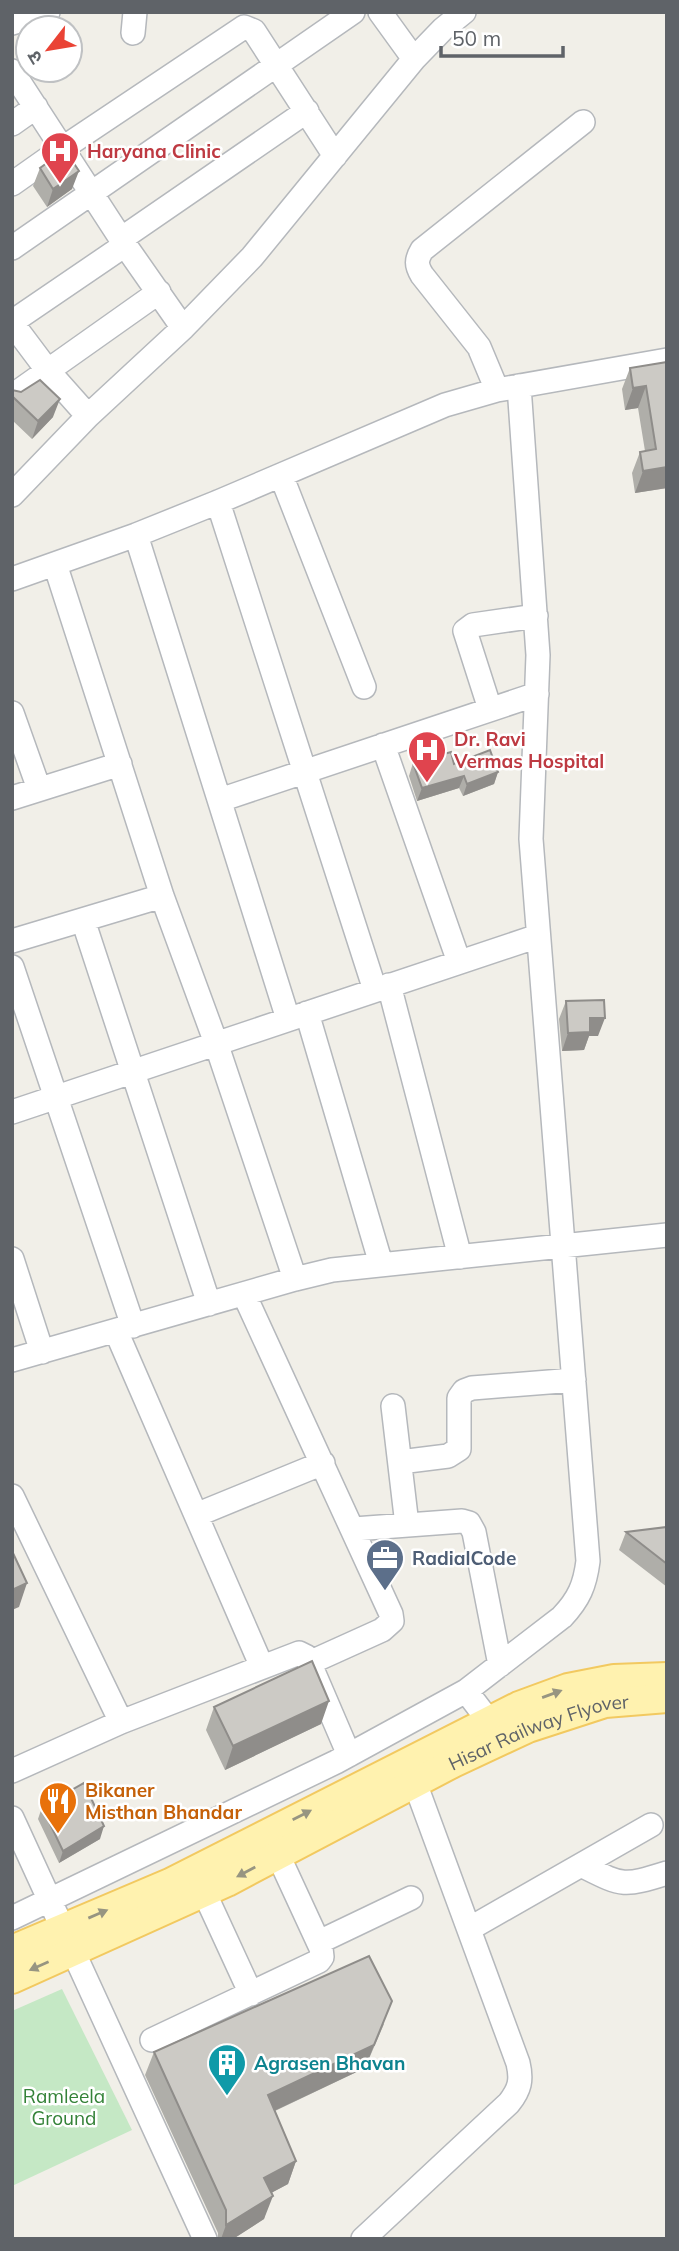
<svg xmlns="http://www.w3.org/2000/svg" width="679" height="2251" font-family="Mulish,'Noto Sans Devanagari',sans-serif">
<rect width="100%" height="100%" fill="#f1efe8"/>
<path fill="#c5e8c5" d="M62 1989 132 2130 12 2186V2011Z"/>
<g fill="none" stroke-linecap="round" stroke-linejoin="round">
<defs>
<path id="minor" d="M380 12 414 59
M12 23 48 12
M133 33 135 12
M12 71 125 245 183 328
M12 124 36 107
M12 184 63 148 244 27 254 31 335 156
M121 239 307 111
M12 248 353 12
M12 322 125 245
M12 323 48 371 88 416
M497 390 479 347 422 275C416 265 416 260 422 250L583 122
M12 396 159 292
M281 475 364 687
M12 495 88 416 183 328 252 257 414 59 443 29 464 12
M218 502 375 990
M136 535 288 1019
M55 564 162 896 216 1043 295 1279
M12 579 136 535 218 502 445 405 497 390 667 360
M490 709 465 631 473 625 536 616
M12 713 39 789
M383 745 459 962
M12 798 120 764
M220 800 537 694
M83 920 209 1304
M12 941 162 896
M12 967 133 1326
M389 985 460 1257
M307 1013 381 1264
M12 1112 538 936
M12 1259 42 1352
M244 1294 391 1614 392 1621 382 1630 309 1663
M116 1331 262 1667
M12 1360 295 1279 332 1270 667 1235
M393 1406 407 1525
M400 1462 448 1456 459 1449V1398L464 1391 472 1388 574 1380
M12 1496 121 1722
M196 1515 323 1463
M354 1529 462 1521 469 1523 474 1532 500 1665
M466 1691 562 1617C579 1599 585 1585 588 1561L531 839 538 655 519 386
M12 1771 121 1722 299 1653 307 1657 349 1755
M12 1818 205 2239
M581 1865C623 1886 622 1887 667 1873
M204 1892 251 1994
M12 1918 336 1762 466 1691 489 1721
M469 1929 651 1825
M319 1942 411 1898
M152 2040 319 1961 322 1957 321 1948 278 1855
M363 2239 509 2103C520 2089 522 2080 518 2063L415 1783"/>
<g id="major">
<path d="M12 1950 170 1883 519 1706 568 1688 614 1679 667 1677"/>
<path id="s1" d="M12 1979 227 1882 453 1763 528 1728 605 1703 667 1698"/>
</g>
</defs>
<use href="#minor" stroke="#b5b8bc" stroke-width="26"/>
<use href="#major" stroke="#f2c960" stroke-width="32"/>
<use href="#minor" stroke="#fff" stroke-width="23"/>
<use href="#major" stroke="#fff2af" stroke-width="28"/>
</g>
<path fill="#afaea9" d="M40 168 72 189 47 207 33 186Z
M667 362V488L635 493 632 473 640 452 645 451 638 408 625 410 622 389 630 368Z
M12 390 53 417 32 439 12 420Z
M413 763 454 764 498 772 494 784 463 796 459 788 417 801 409 776Z
M566 1001 598 1036H589L584 1050 562 1051 559 1019Z
M667 1527V1587L619 1550 626 1532Z
M214 1707 321 1724 225 1770 206 1730Z
M42 1807 100 1839 59 1863 38 1819Z
M384 2024 365 2068 275 2111 296 2161 288 2184 271 2193 264 2219 233 2239H218V2233L145 2075 154 2052Z"/>
<path fill="#8f8d8a" d="M79 171 72 189 47 207 53 189Z
M646 386 638 408 625 410 633 388Z
M60 399 53 417 32 439 38 421Z
M667 467V488L635 493 643 471Z
M498 772 494 784 463 796 467 784Z
M464 776 459 788 417 801 422 788Z
M590 1018H605L598 1036H589L584 1050 562 1051 568 1033Z
M27 1583 19 1607 12 1610V1590Z
M329 1701 321 1724 225 1770 233 1746Z
M104 1826 100 1839 59 1863 63 1851Z
M392 2001 365 2068 259 2118 268 2095Z
M296 2161 288 2184 256 2201 264 2178Z
M273 2196 264 2219 233 2239H221L226 2225Z"/>
<path fill="#cccac5" stroke="#8f8d8a" stroke-width="2" d="M65 150 79 171 53 189 40 168Z
M667 362V467L643 471 640 452 656 449 646 386 633 388 630 368Z
M40 380 60 399 38 421 12 396V390L21 392Z
M490 750 498 772 467 784 464 776 422 788 413 763 451 752 454 764Z
M604 1000 605 1018H590V1032L568 1033 566 1001Z
M667 1527V1564L626 1532Z
M12 1551 27 1583 12 1590Z
M312 1661 329 1701 233 1746 214 1707Z
M84 1783 104 1826 63 1851 42 1807Z
M369 1956 392 2001 374 2045 268 2095 296 2161 264 2178 273 2196 226 2225V2210L154 2052Z"/>
<defs><path id="oneway-solid" d="M-6-.8H1V-3.2L6.5 0L1 3.2V.8H-6Z" transform="scale(1.75)"/></defs>
<g fill="#979581">
<use href="#oneway-solid" transform="translate(552 1694) rotate(-20)"/>
<use href="#oneway-solid" transform="translate(302 1815) rotate(-27)"/>
<use href="#oneway-solid" transform="translate(246 1872) rotate(152)"/>
<use href="#oneway-solid" transform="translate(98 1914) rotate(-23)"/>
<use href="#oneway-solid" transform="translate(39 1966) rotate(156)"/>
</g>
<defs>
<symbol id="hospital-pin" viewBox="-11 -11 22 30"><path d="M0 17L-7.5 6A9.5 9.5 0 1 1 7.5 6Z" fill="#e0444e" stroke="#fff"/><path d="M-5-5h3v3.5h4V-5h3V5h-3V1.5h-4V5h-3Z" fill="#fff"/></symbol>
<symbol id="office-pin" viewBox="-11 -11 22 30"><path d="M0 17L-7.5 6A9.5 9.5 0 1 1 7.5 6Z" fill="#5c6f8a" stroke="#fff"/><path d="M-6-3h4V-5.5h4V-3h4V5H-6ZM-1-4.5V-3h2v-1.5ZM-6 0V1H6V0Z" fill="#fff"/></symbol>
<symbol id="restaurant-pin" viewBox="-11 -11 22 30"><path d="M0 17L-7.5 6A9.5 9.5 0 1 1 7.5 6Z" fill="#e8710a" stroke="#fff"/><path d="M-5-6h1v4h1v-4h1v4h1v-4h1v5L-1.5 .5V6h-2V.5L-5-1ZM5-6V6H3V1.5H1.5Q1.5-4 5-6Z" fill="#fff"/></symbol>
<symbol id="building-pin" viewBox="-11 -11 22 30"><path d="M0 17L-7.5 6A9.5 9.5 0 1 1 7.5 6Z" fill="#0f9aa8" stroke="#fff"/><path d="M-4-6H4V6H1V3H-1V6H-4ZM-2.5-4.3h1.7v1.8h-1.7ZM.8-4.3h1.7v1.8H.8ZM-2.5-1h1.7V.8h-1.7ZM.8-1h1.7V.8H.8Z" fill="#fff"/></symbol>
</defs>
<g fill-rule="evenodd">
<use href="#hospital-pin" x="38" y="129" width="44" height="60"/>
<use href="#hospital-pin" x="405" y="728" width="44" height="60"/>
<use href="#office-pin" x="363" y="1536" width="44" height="60"/>
<use href="#restaurant-pin" x="36" y="1779" width="44" height="60"/>
<use href="#building-pin" x="205" y="2041" width="44" height="60"/>
</g>
<g text-anchor="middle" dominant-baseline="central" stroke-width="5" stroke-linejoin="round" paint-order="stroke">
<g font-size="19" font-weight="bold" fill="#be3a42" stroke="#fff" text-anchor="start">
<text x="87" y="151">Haryana Clinic</text>
<text x="454" y="739">Dr. Ravi<tspan x="454" dy="22">Vermas Hospital</tspan></text>
</g>
<g font-size="19" font-weight="bold" fill="#4e5e75" stroke="#fff" text-anchor="start">
<text x="412" y="1558">RadialCode</text>
</g>
<g font-size="19" fill="#5f6368" stroke="#fff">
<text stroke="none"><textPath href="#s1" startOffset="583">Hisar Railway Flyover</textPath></text>
</g>
<g font-size="19" font-weight="bold" fill="#c56008" stroke="#fff" text-anchor="start">
<text x="85" y="1790">Bikaner<tspan x="85" dy="22">Misthan Bhandar</tspan></text>
</g>
<g font-size="19" font-weight="bold" fill="#0d838f" stroke="#fff" text-anchor="start">
<text x="254" y="2063">Agrasen Bhavan</text>
</g>
<g font-size="19" fill="#348238" stroke="#fff">
<text x="64" y="2096">Ramleela<tspan x="64" dy="22">Ground</tspan></text>
</g>
</g>
<rect width="679" height="2251" fill="none" stroke="#5f6368" stroke-width="28"/>
<g transform="translate(49 49) rotate(239)"><circle r="33" fill="#ffffff" stroke="#bfc1c3" stroke-width="2"/>
<path d="M0-5L12 26L0 18L-12 26Z" fill="#ea4335"/>
<text y="-10" font-size="19" font-weight="bold" text-anchor="middle" fill="#5f6368">उ</text>
</g>
<path d="M441 46v10h122v-10" fill="none" stroke="#5f6368" stroke-width="3.5"/>
<text x="452" y="46" font-size="21" fill="#5f6368" stroke="#ffffff" stroke-width="5" paint-order="stroke">50 m</text>
</svg>
